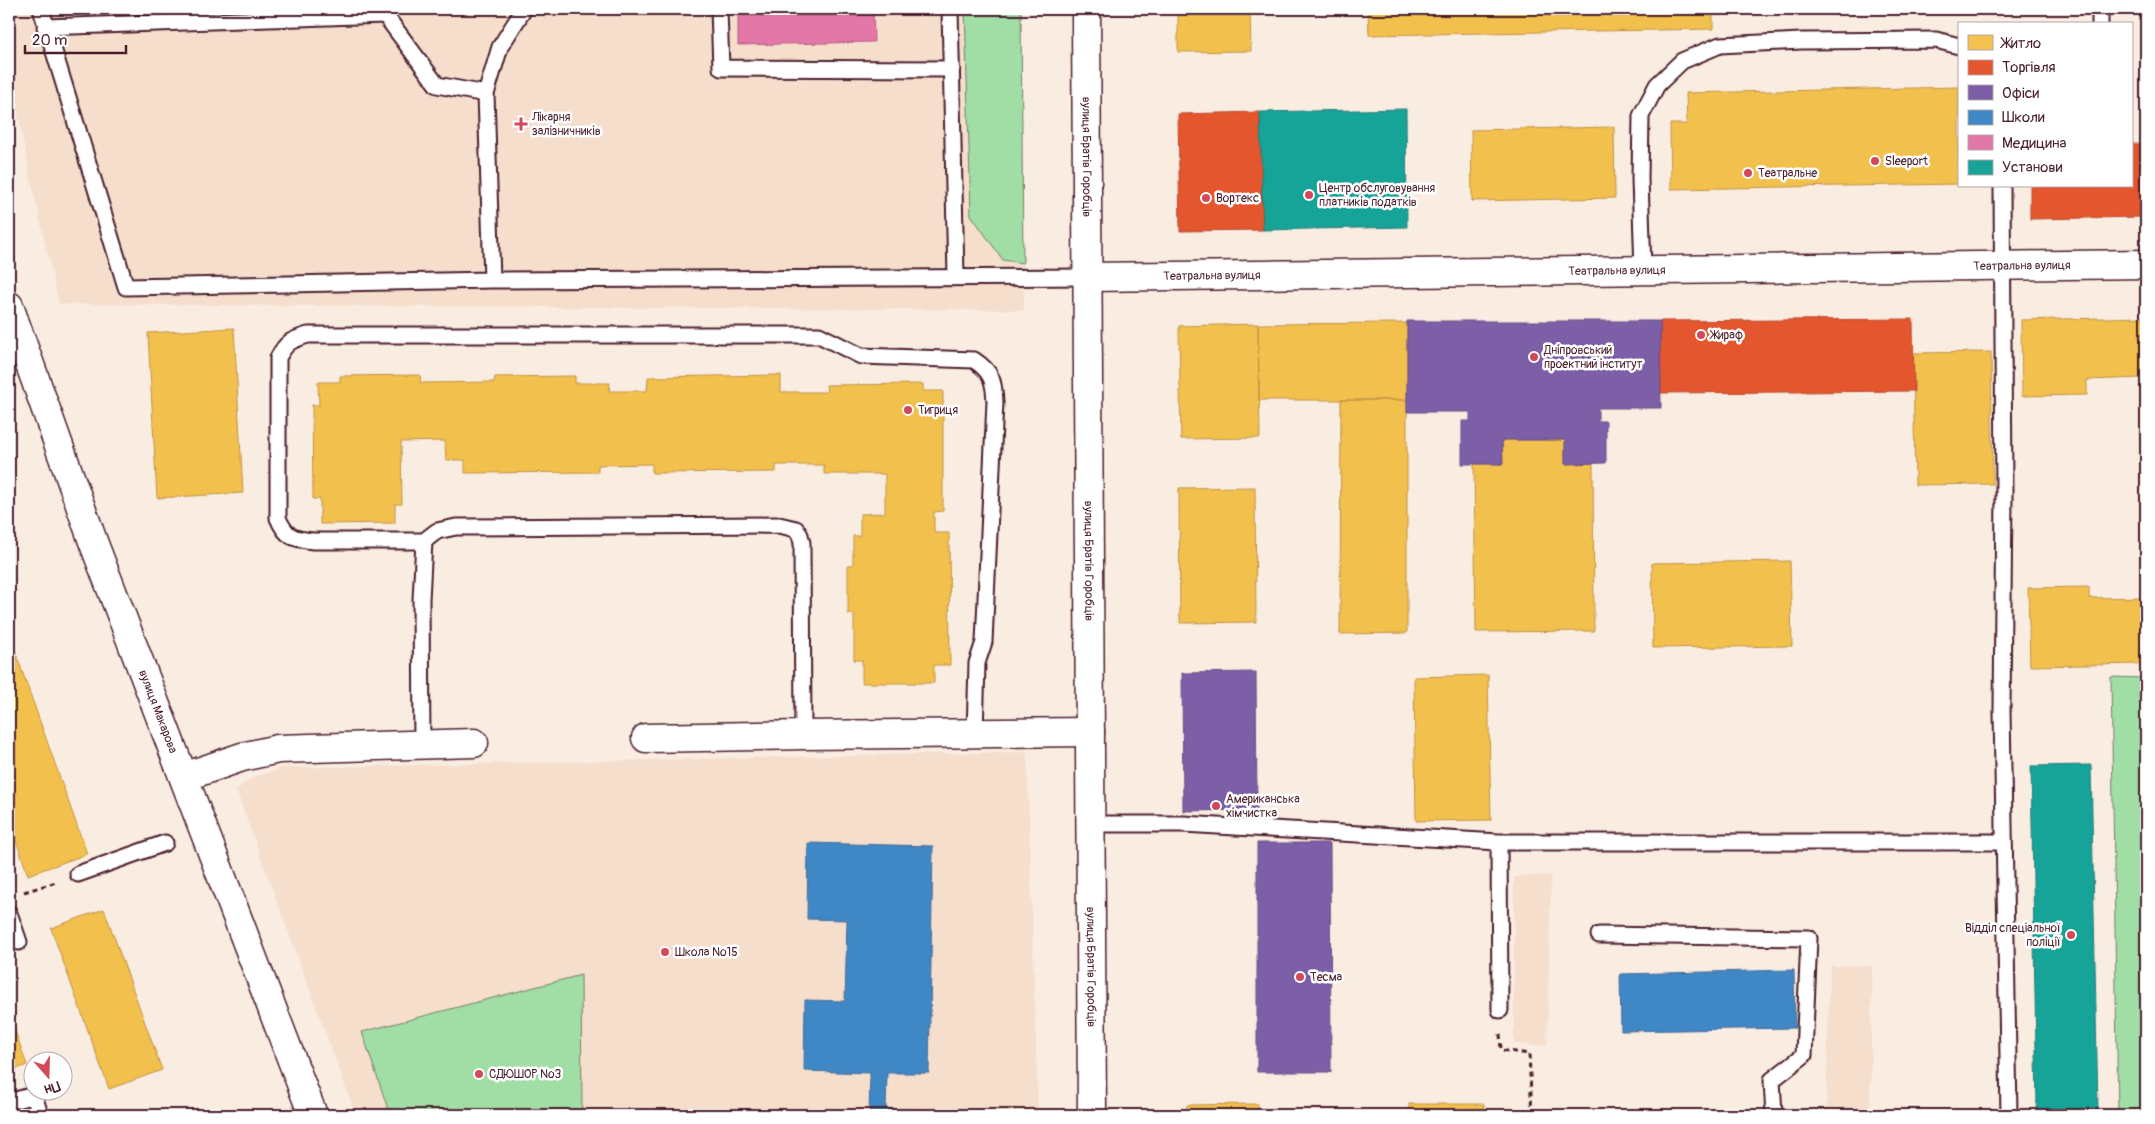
<svg xmlns="http://www.w3.org/2000/svg" width="2155" height="1124" font-family="Pangolin,sans-serif">
<rect width="100%" height="100%" fill="#f9ece1"/>
<filter id="ink" filterUnits="userSpaceOnUse"><feTurbulence type="fractalNoise" baseFrequency=".02" numOctaves="2"/><feDisplacementMap in="SourceGraphic" scale="10" xChannelSelector="R" yChannelSelector="G"/><feConvolveMatrix kernelMatrix="1 2 1 2 8 2 1 2 1" color-interpolation-filters="sRGB"/></filter>
<g filter="url(#ink)">
<path fill="#f5decc" d="M9 9H1021L1024 310 59 304 31 180 9 68Z
M1027 752 1038 1115H356L236 790 254 777 282 768Z
M1551 875 1547 1046 1514 1044V877Z
M1830 966H1872L1870 1115H1826Z"/>
<path fill="#a0dea6" stroke="#757e68" d="M965 9H1021L1023 263 1003 260 971 215Z
M2111 677 2146 678V1115H2118Z
M581 975 582 1115H390L362 1032Z"/>
<path fill="#f2c14e" stroke="#c09044" d="M1178 9H1250L1251 51 1178 52Z
M1368 9H1713V29L1369 35Z
M1959 87V184L1671 189 1670 124H1687L1686 93Z
M1614 127 1615 198 1472 201 1471 130Z
M2146 317V664L2030 666 2028 588 2089 587V598L2146 597 2142 378 2087 380V395L2022 396 2021 320Z
M1407 323V400H1259L1258 324Z
M1258 324 1260 438 1181 439 1179 326Z
M234 328 243 493 157 498 148 333Z
M1991 352 1993 484 1915 485 1913 353Z
M420 375 421 383 494 382 495 377 575 376V383H610L609 391H647L648 377 781 375V392H827L826 385 923 384V391H943V511L934 512V533H949L950 665H934V683H862V660H854V614H848V565H853V536H860V514L885 513V474H824V465H776V472L652 473V464L598 465V472L465 473V460H446L445 441 401 442 402 504H395V523L320 524V499H313L312 405H319L318 382H340V376Z
M1341 400H1407V633L1340 634Z
M1502 440H1565V464L1593 463 1594 631 1476 632 1474 464H1503Z
M1255 487 1256 622 1180 623 1179 488Z
M1790 561 1792 646 1653 648 1652 563Z
M9 634 87 854 28 875 9 820Z
M1488 675 1491 820 1416 821 1414 677Z
M104 909 162 1070 109 1089 51 928Z
M9 1014 27 1065 9 1072Z
M1258 1104V1115H1187V1105Z
M1409 1104H1484V1115H1409Z"/>
<path fill="#e4572e" stroke="#b6462d" d="M2133 9H2146V19V13L2133 14Z
M1260 112 1263 230 1180 231 1178 114Z
M2131 144H2146V217L2030 219V186H2131Z
M1913 319 1914 391 1661 393 1660 321Z"/>
<path fill="#7b5ea7" stroke="#6c4b82" d="M1407 321H1660L1661 408H1598V421H1606V463L1565 464V440H1502L1503 464H1462V421H1470V412H1407Z
M1256 672 1257 810 1183 811 1182 673Z
M1257 843H1330L1331 1072H1257Z"/>
<path fill="#3f88c5" stroke="#426897" d="M808 843 933 846 929 1073H887L886 1109 968 1110V1115H869L870 1073 804 1071 805 1000 845 1001 847 920 807 919Z
M1794 970 1795 1028 1621 1031 1620 974Z"/>
<path fill="#e377a8" stroke="#b55d82" d="M738 9H873L874 42 738 45Z"/>
<path fill="#17a398" stroke="#267b77" d="M1406 109 1407 227 1263 230 1260 112Z
M2091 765 2098 1109H2037L2031 766Z"/>
<g fill="none" stroke-linecap="round" stroke-linejoin="round">
<defs>
<path id="service" d="M41 9 126 287 492 280 1087 277
M719 9 721 68 952 69
M950 9 956 277
M2100 9V24
M45 27 385 15 437 85 486 94
M2002 186 2004 493 2002 711 2009 1115
M1643 270 1640 179 1641 116 1657 85 1682 61 1720 45 1801 41 1936 40 1959 46
M492 280 486 94 500 47 524 9
M424 541H313C293 539 286 537 278 518V358C286 342 291 340 308 335H819L861 356 974 360C992 372 994 381 995 402L984 642 977 663 975 733
M422 744 421 600 424 541 437 531 456 527 779 525 796 529 800 535 802 543 803 735
M1091 824H1183L1499 842 1500 1010
M1499 842H2003
M78 874 165 843
M9 913 19 942
M1599 935 1809 938 1804 1055 1772 1080 1774 1115
M9 1102 34 1095 40 1115"/>
<g id="minor">
<path id="s1" d="M1086 9 1092 1115"/>
<path id="s2" d="M1087 277 2146 264"/>
<path d="M646 738 803 735 1090 732"/>
<path d="M184 777 242 757 278 749 474 743"/>
</g>
<g id="tertiary">
<path id="s3" d="M9 306 94 544 313 1115"/>
</g>
</defs>
<use href="#service" stroke="#4a1f2b" stroke-width="19"/>
<use href="#minor" stroke="#4a1f2b" stroke-width="31"/>
<use href="#tertiary" stroke="#4a1f2b" stroke-width="31"/>
<path stroke="#4a1f2b" stroke-width="3" stroke-dasharray="5 4" stroke-linecap="butt" d="M24 892 56 882
M1500 1034 1501 1050 1529 1054 1532 1115"/>
<use href="#service" stroke="#fff" stroke-width="15"/>
<use href="#minor" stroke="#fff" stroke-width="28"/>
<use href="#tertiary" stroke="#fff" stroke-width="28"/>
</g>
</g>
<g fill="#d1495b" stroke="#fff" stroke-width="2">
<path d="M518.5 116.5h5v5h5v5h-5v5h-5v-5h-5v-5h5z"/>
<circle cx="1875" cy="161" r="5"/>
<circle cx="1748" cy="173" r="5"/>
<circle cx="1309" cy="195" r="5"/>
<circle cx="1206" cy="198" r="5"/>
<circle cx="1701" cy="335" r="5"/>
<circle cx="1534" cy="357" r="5"/>
<circle cx="908" cy="410" r="5"/>
<circle cx="1216" cy="806" r="5"/>
<circle cx="2071" cy="935" r="5"/>
<circle cx="665" cy="952" r="5"/>
<circle cx="1300" cy="977" r="5"/>
<circle cx="479" cy="1074" r="5"/>
</g>
<g text-anchor="middle" dominant-baseline="central" stroke-width="5" stroke-linejoin="round" paint-order="stroke">
<g font-size="12" fill="#4a1f2b" stroke="#fff" text-anchor="start">
<text x="532" y="117">Лікарня<tspan x="532" dy="14">залізничників</tspan></text>
<text x="1885" y="161">Sleeport</text>
<text x="1758" y="173">Театральне</text>
<text x="1319" y="188">Центр обслуговування<tspan x="1319" dy="14">платників податків</tspan></text>
<text x="1216" y="198">Вортекс</text>
<text x="1711" y="335">Жираф</text>
<text x="1544" y="350">Дніпровський<tspan x="1544" dy="14">проектний інститут</tspan></text>
<text x="918" y="410">Тигриця</text>
<text x="1226" y="799">Американська<tspan x="1226" dy="14">хімчистка</tspan></text>
<text x="2061" y="928" text-anchor="end">Відділ спеціальної<tspan x="2061" dy="14">поліції</tspan></text>
<text x="675" y="952">Школа №15</text>
<text x="1310" y="977">Тесма</text>
<text x="489" y="1074">СДЮШОР №3</text>
</g>
<g font-size="12" fill="#4a1f2b" stroke="#fff">
<text stroke="none"><textPath href="#s1" startOffset="148">вулиця Братів Горобців</textPath></text>
<text stroke="none"><textPath href="#s2" startOffset="935">Театральна вулиця</textPath></text>
<text stroke="none"><textPath href="#s2" startOffset="530">Театральна вулиця</textPath></text>
<text stroke="none"><textPath href="#s2" startOffset="125">Театральна вулиця</textPath></text>
<text stroke="none"><textPath href="#s1" startOffset="552">вулиця Братів Горобців</textPath></text>
<text stroke="none"><textPath href="#s3" startOffset="432">вулиця Макарова</textPath></text>
<text stroke="none"><textPath href="#s1" startOffset="958">вулиця Братів Горобців</textPath></text>
</g>
</g>
<rect width="2155" height="1124" fill="none" stroke="#fff" stroke-width="30"/>
<rect x="15" y="15" width="2125" height="1094" fill="none" stroke="#4a1f2b" stroke-width="2" filter="url(#ink)"/>
<rect x="1958" y="22" width="175" height="165" fill="#ffffff" stroke="#b7a5aa"/>
<rect x="1968" y="35" width="25" height="15" fill="#f2c14e" stroke="#b7a5aa"/>
<text x="2002" y="48" font-size="15" fill="#4a1f2b">Житло</text>
<rect x="1968" y="60" width="25" height="15" fill="#e4572e" stroke="#b7a5aa"/>
<text x="2002" y="72" font-size="15" fill="#4a1f2b">Торгівля</text>
<rect x="1968" y="85" width="25" height="15" fill="#7b5ea7" stroke="#b7a5aa"/>
<text x="2002" y="98" font-size="15" fill="#4a1f2b">Офіси</text>
<rect x="1968" y="110" width="25" height="15" fill="#3f88c5" stroke="#b7a5aa"/>
<text x="2002" y="122" font-size="15" fill="#4a1f2b">Школи</text>
<rect x="1968" y="135" width="25" height="15" fill="#e377a8" stroke="#b7a5aa"/>
<text x="2002" y="148" font-size="15" fill="#4a1f2b">Медицина</text>
<rect x="1968" y="160" width="25" height="15" fill="#17a398" stroke="#b7a5aa"/>
<text x="2002" y="172" font-size="15" fill="#4a1f2b">Установи</text>
<g transform="translate(48 1076) rotate(160)"><circle r="24" fill="#ffffff" stroke="#b7a5aa"/>
<path d="M0-4L9 19L0 12L-9 19Z" fill="#d1495b"/>
<text y="-8" font-size="14" font-weight="bold" text-anchor="middle" fill="#4a1f2b">Пн</text>
</g>
<path d="M25 45v8h101v-8" fill="none" stroke="#4a1f2b" stroke-width="2.5"/>
<text x="32" y="45" font-size="15" fill="#4a1f2b" stroke="#ffffff" stroke-width="4" paint-order="stroke">20 m</text>
</svg>
